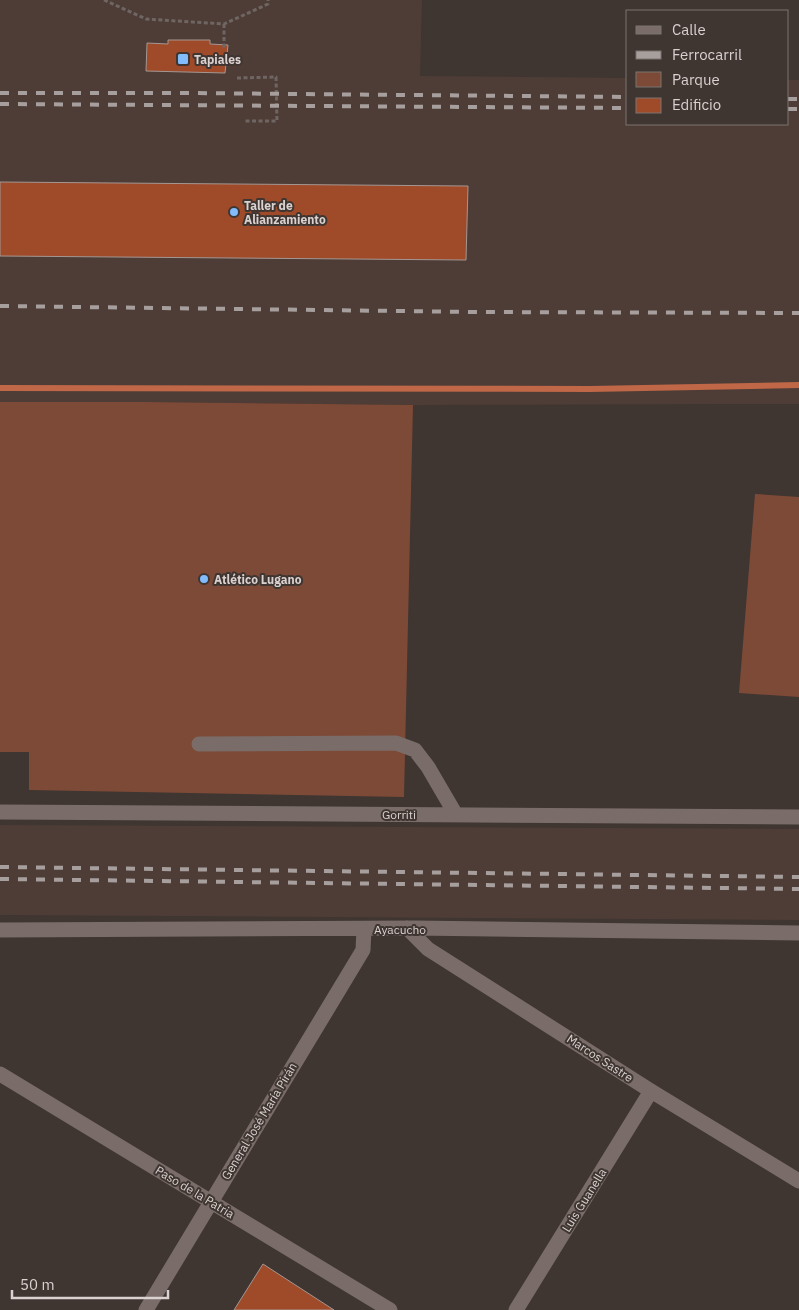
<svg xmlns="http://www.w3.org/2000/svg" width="799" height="1310" font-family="'IBM Plex Sans',sans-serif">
<rect width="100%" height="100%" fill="#3f3531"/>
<path fill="#4e3d36" d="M0 0H422L420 76 628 78V124H788V80H799V404L413 405 146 402H0Z
M0 825 799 829V920L0 915Z"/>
<path fill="#7d4a37" d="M0 402H146L413 405 404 797 29 790V752H0Z
M755 494 799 497V697L739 693Z"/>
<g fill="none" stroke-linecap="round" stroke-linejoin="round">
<path stroke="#bf6746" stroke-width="6" d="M0 388 590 389 799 385"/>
</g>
<path fill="#9f4a29" stroke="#a49793" d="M168 40H210V44L228 45 225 73 146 71 147 43 168 44Z
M0 182 468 186 466 260 0 256Z
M263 1264 334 1310H234Z"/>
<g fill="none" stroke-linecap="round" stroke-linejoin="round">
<path stroke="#6f6663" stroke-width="3" stroke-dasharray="4 2.5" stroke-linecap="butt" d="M104 0 146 19 224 24 268 4V0
M224 24V50
M237 78 276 77 277 121H243"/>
<path stroke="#7a6d69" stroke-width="15" d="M199 744 396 743 415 750 428 767 456 815
M0 812 799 817
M407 928 428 949 651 1091 799 1181
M0 930 415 928 799 933
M0 1074 390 1310
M146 1310 363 950 364 929
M516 1310 651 1091"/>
<path stroke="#a79f9d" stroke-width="4" stroke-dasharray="9 9" stroke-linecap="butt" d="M0 93H191L628 97
M788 99H799
M0 104 628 108
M788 109H799
M0 306 477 312 799 313
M0 867 799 877
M0 879 799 889"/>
</g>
<g fill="#82bcfa" stroke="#3f3531" stroke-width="2">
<rect x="177" y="53" width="12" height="12" rx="2.5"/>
<circle cx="234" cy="212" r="5"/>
<circle cx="204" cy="579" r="5"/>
</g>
<g text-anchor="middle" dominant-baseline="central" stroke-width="4" stroke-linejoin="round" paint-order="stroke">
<g font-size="12" font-weight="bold" fill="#d9d2d0" stroke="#3f3531" text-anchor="start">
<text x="194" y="59">Tapiales</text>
<text x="244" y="205">Taller de<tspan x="244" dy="14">Alianzamiento</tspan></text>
<text x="214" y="579">Atlético Lugano</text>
</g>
<g font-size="12" fill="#d9d2d0" stroke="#3f3531">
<text x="399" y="814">Gorriti</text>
<text x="400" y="929">Ayacucho</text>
<text transform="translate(600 1058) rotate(33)">Marcos Sastre</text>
<text transform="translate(259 1121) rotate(-59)">General José María Pirán</text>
<text transform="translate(195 1192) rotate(31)">Paso de la Patria</text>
<text transform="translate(584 1200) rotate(-58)">Luis Guanella</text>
</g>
</g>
<rect x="626" y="10" width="162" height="115" fill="#3f3531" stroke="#7d7471"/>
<rect x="636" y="26" width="25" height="8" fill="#7a6d69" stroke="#7d7471"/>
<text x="672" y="35" font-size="15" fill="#d9d2d0">Calle</text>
<rect x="636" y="51" width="25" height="8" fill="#a79f9d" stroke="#7d7471"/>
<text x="672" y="60" font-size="15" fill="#d9d2d0">Ferrocarril</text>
<rect x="636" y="72" width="25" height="15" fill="#7d4a37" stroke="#7d7471"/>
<text x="672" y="85" font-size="15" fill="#d9d2d0">Parque</text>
<rect x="636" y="98" width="25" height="15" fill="#9f4a29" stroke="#7d7471"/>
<text x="672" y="110" font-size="15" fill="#d9d2d0">Edificio</text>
<path d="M12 1290v8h156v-8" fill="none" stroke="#d9d2d0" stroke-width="2.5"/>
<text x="20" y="1290" font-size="15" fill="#d9d2d0" stroke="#3f3531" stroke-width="4" paint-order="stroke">50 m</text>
</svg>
